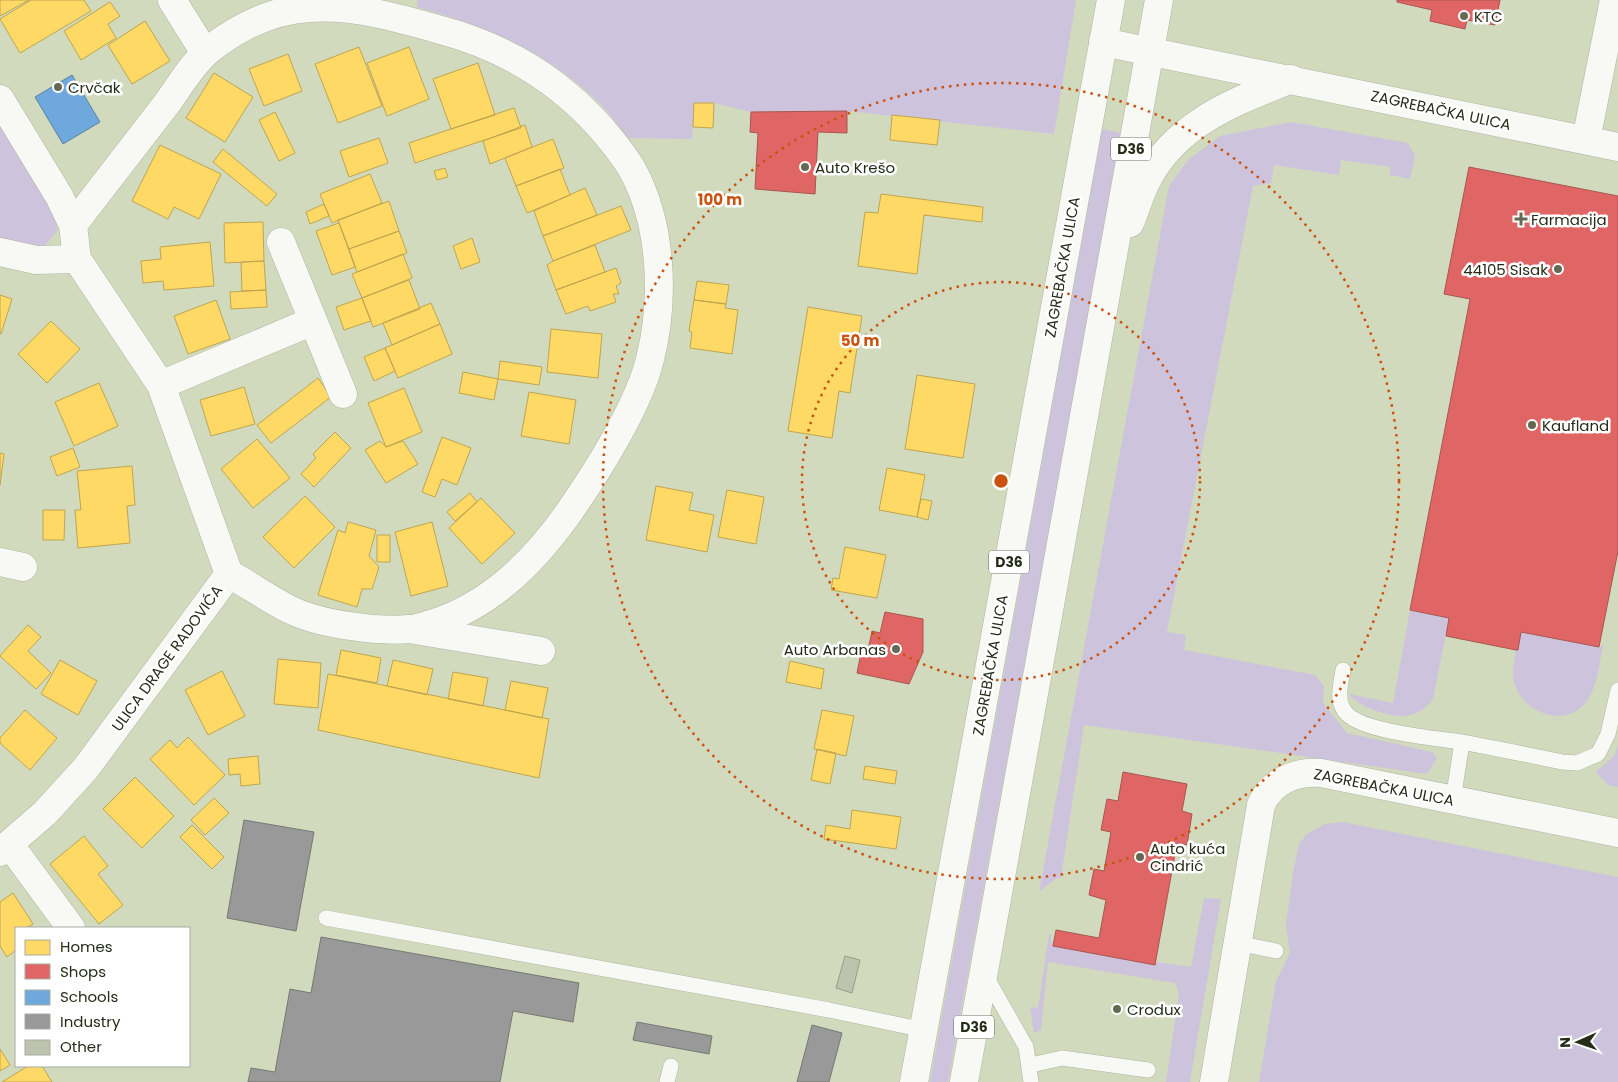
<svg xmlns="http://www.w3.org/2000/svg" width="1618" height="1082" font-family="Poppins,sans-serif">
<rect width="100%" height="100%" fill="#d2dabe"/>
<path fill="#cec3dc" d="M417 0H1076L1054 134 847 111 751 112 714 103H695L692 139 628 138C617 124 606 108 593 97 543 50 482 25 417 7Z
M0 119 56 213 57 231 44 247 0 246Z
M1291 122 1408 143 1415 156 1410 179 1390 175V167L1341 160 1339 175 1274 165 1271 183 1253 186 1167 632 1186 635 1184 650 1315 675 1324 686 1323 703 1347 733 1432 752 1437 758 1427 774 1084 725 1061 878H1057L1039 892 1169 186 1188 160 1220 136Z
M1102 129 1122 133 948 1082H930Z
M1410 610 1449 618 1433 699C1426 708 1416 716 1403 716 1387 716 1358 707 1349 694L1393 703Z
M1521 632 1599 647 1603 646C1599 664 1598 685 1587 701 1566 729 1525 714 1515 685 1511 675 1514 661 1516 650H1518Z
M1618 743V787L1608 785 1596 772 1615 755Z
M1343 822 1618 877V1082H1259L1276 981 1290 953 1286 926 1293 872 1299 844 1307 834 1325 824Z
M1204 898 1221 899 1190 1082H1166L1179 994 1175 983 1048 962 1041 1030 1034 1033 1030 1007 1038 1008 1049 934H1051V943L1152 959 1156 962 1191 967Z"/>
<path fill="#ffd966" stroke="#bea54f" d="M0 0H29L0 16Z
M31 0H84L91 11 20 53 0 19Z
M110 2 120 16 108 24 116 38 81 60 64 31Z
M145 21 170 61 132 84 108 45Z
M359 47 382 106 338 123 315 64Z
M409 47 429 99 387 116 367 63Z
M288 54 302 91 264 106 249 69Z
M478 63 495 115 451 129 433 79Z
M214 73 253 97 225 142 186 118Z
M694 103H714L713 128 693 127Z
M514 108 521 128 415 163 409 143Z
M275 112 295 153 279 161 259 120Z
M892 115 940 120 937 145 890 140Z
M525 125 532 147 490 164 483 141Z
M379 138 388 163 349 177 340 151Z
M553 139 564 168 516 186 505 158Z
M160 145 221 174 199 219 174 207 168 219 132 201Z
M223 149 277 194 267 206 213 162Z
M445 168 448 177 437 180 434 171Z
M560 169 570 195 527 213 516 186Z
M370 174 382 203 332 223 320 194Z
M585 188 597 215 543 236 534 211Z
M881 194 983 207 982 222 924 215 917 274 858 266 865 212 878 213Z
M389 201 399 231 349 249 338 220Z
M324 204 329 216 310 224 306 212Z
M621 206 631 230 553 261 543 236Z
M263 222 264 261 225 263 224 223Z
M339 223 355 267 332 275 316 231Z
M399 231 407 253 357 272 349 249Z
M472 238 480 262 461 269 453 246Z
M210 242 214 286 164 290 163 281 143 283 141 261 161 259 160 247Z
M595 245 605 272 556 290 547 265 553 261Z
M403 254 412 278 362 298 352 274Z
M264 261 266 290 242 291 241 262Z
M616 268 621 283 616 286 619 294H613L616 302 590 311 588 306 566 314 556 290Z
M409 280 420 309 373 327 362 298Z
M697 281 729 285 726 304 694 300Z
M266 290 267 307 231 309 230 292Z
M0 295 12 299 1 334H0Z
M362 298 371 321 344 330 336 307Z
M216 300 230 339 188 354 174 316Z
M694 300 726 304 725 308 738 310 732 354 690 348 692 332 689 331Z
M431 303 440 324 392 345 383 323Z
M808 307 862 316 850 393 839 391 832 438 788 431Z
M51 321 80 349 47 383 18 354Z
M440 324 452 354 398 378 385 348Z
M551 329 602 334 598 378 547 372Z
M385 348 395 371 374 381 364 357Z
M500 361 542 367 539 385 498 379Z
M463 372 498 379 494 400 459 393Z
M917 375 975 384 963 458 905 449Z
M318 378 331 397 271 443 257 425Z
M99 383 118 426 74 446 55 402Z
M244 387 255 424 211 436 200 400Z
M404 388 422 432 386 447 368 403Z
M529 392 576 400 569 444 521 436Z
M335 432 351 448 314 487 301 474 316 458 313 454Z
M442 437 471 448 457 485 442 479 435 497 422 492Z
M257 439 290 478 253 508 221 469Z
M380 441 386 447 403 441 418 464 386 483 365 450Z
M73 448 80 467 57 476 50 457Z
M0 453 4 454 0 485Z
M132 466 135 505 127 506 130 543 78 548 75 510H81L77 471Z
M887 468 925 475 917 517 879 510Z
M656 486 693 493 689 510 714 515 707 552 646 540Z
M727 490 764 497 756 544 718 537Z
M470 493 477 502 455 521 447 512Z
M305 496 335 527 294 568 263 537Z
M481 498 515 533 482 564 449 528Z
M921 499 932 501 928 520 917 517Z
M43 510H65L64 540H43Z
M348 522 376 530 369 556 379 567 372 589H362L357 607 318 595 338 530 345 533Z
M432 522 448 586 411 596 395 532Z
M377 535H390V562H377Z
M845 547 886 555 877 598 831 590 833 578 839 579Z
M28 625 41 637 28 651 51 673 36 689 0 656Z
M341 650 381 658 377 683 336 675Z
M278 659 321 663 318 708 274 704Z
M60 660 97 681 78 715 41 694Z
M393 660 433 669 427 695 387 686Z
M790 661 824 669 821 689 786 682Z
M222 671 245 716 208 735 185 690Z
M453 672 488 678 483 706 448 699Z
M328 674 549 719 539 778 318 730Z
M511 681 548 688 542 718 505 710Z
M25 710 57 738 30 770 0 743V738Z
M822 710 854 716 846 756 814 749Z
M188 737 225 775 194 805 150 759 170 740 177 748Z
M817 749 836 753 830 784 811 780Z
M258 756 260 784 241 786 240 774 229 775 228 759Z
M865 766 897 771 895 784 863 779Z
M135 777 174 816 142 848 103 809Z
M214 798 229 813 205 835 191 820Z
M852 810 901 817 896 849 824 839 826 825 850 829Z
M192 825 224 857 212 869 180 837Z
M84 836 108 866 98 874 123 905 99 924 50 864Z
M13 893 33 924 26 928H16V950L7 957 0 946V902Z
M0 1049 10 1065 0 1071Z
M28 1066H42L52 1082H2Z"/>
<path fill="#e06666" stroke="#a8554f" d="M1397 0H1500L1495 25 1467 20 1465 29 1430 21 1432 10 1397 2Z
M847 111V133L818 132 815 194 755 189 758 133 750 132 751 112Z
M1469 167 1618 196V551L1599 647 1521 632 1518 650H1516L1446 636 1449 618 1410 610 1470 299 1444 294Z
M885 612 923 619V652L909 684 857 673 862 648 868 650 872 631 880 633Z
M1123 772 1187 784 1182 811 1192 814 1187 845 1177 843 1155 965 1053 946 1056 930 1099 938 1106 900 1089 895 1094 869 1104 871 1111 832 1101 830 1107 799 1118 801Z"/>
<path fill="#6fa8dc" stroke="#5983a1" d="M72 75 100 122 63 144 35 97Z"/>
<path fill="#999" stroke="#777872" d="M244 820 314 832 296 931 227 918Z
M321 937 579 983 573 1022 513 1011 500 1082H248L251 1068 275 1072 290 989 311 993Z
M637 1022 712 1036 709 1054 633 1040Z
M812 1025 842 1033 829 1082H797Z"/>
<path fill="#bdc3ac" stroke="#979d86" d="M845 956 860 960 852 993 836 988Z"/>
<g fill="none" stroke-linecap="round" stroke-linejoin="round">
<defs>
<path id="lane" d="M1343 670C1341 684 1335 702 1347 714 1365 732 1435 738 1461 742 1495 748 1528 755 1562 762L1577 763 1598 754 1608 734 1618 690
M1453 800 1462 742
M326 918 829 1010 924 1030
M1237 943 1276 951
M984 973 1026 1047 1031 1082
M1031 1065 1062 1058 1148 1070
M667 1082 671 1066"/>
<path id="street" d="M172 0 205 53
M1103 42 1618 147
M0 99 59 196 73 225 77 259 161 385 229 574
M1586 140 1614 0
M73 225C105 184 136 143 168 102 180 85 193 63 209 50 238 27 273 10 310 8 354 5 399 18 441 30 504 47 559 80 602 129 613 142 625 156 633 171 662 225 665 300 650 359 639 406 595 475 567 515 532 564 489 606 431 624 424 626 416 629 409 629 379 632 320 624 293 611 271 601 250 585 229 574
M281 242 343 394
M0 252 36 260 77 259
M161 385 313 321
M0 562 23 567
M415 630 541 651
M10 845 71 928
M0 852 45 813 86 768 229 574
M1214 1082 1261 805C1271 781 1296 771 1321 773L1618 833"/>
<path id="primary" d="M1130 223C1136 209 1140 193 1147 180 1177 122 1235 102 1291 79
M914 1082 1111 0
M964 1082 1159 0"/>
</defs>
<use href="#lane" stroke="#afb59f" stroke-width="16"/>
<use href="#street" stroke="#afb59f" stroke-width="29"/>
<use href="#primary" stroke="#afb59f" stroke-width="29"/>
<use href="#lane" stroke="#f8f9f5" stroke-width="15"/>
<use href="#street" stroke="#f8f9f5" stroke-width="28"/>
<use href="#primary" stroke="#f8f9f5" stroke-width="28"/>
</g>
<g fill="none" stroke="#cb520e" stroke-width="2.5" stroke-dasharray="2.5 5">
<circle cx="1001" cy="481" r="199"/>
<circle cx="1001" cy="481" r="398"/>
</g>
<g fill="#636952" stroke="#fff" stroke-width="2">
<circle cx="1464" cy="16" r="5"/>
<circle cx="58" cy="87" r="5"/>
<circle cx="805" cy="167" r="5"/>
<path d="M1518.5 211.5h5v5h5v5h-5v5h-5v-5h-5v-5h5z"/>
<circle cx="1558" cy="269" r="5"/>
<circle cx="1532" cy="425" r="5"/>
<circle cx="896" cy="649" r="5"/>
<circle cx="1140" cy="857" r="5"/>
<circle cx="1117" cy="1009" r="5"/>
</g>
<g text-anchor="middle" dominant-baseline="central" stroke-width="5" stroke-linejoin="round" paint-order="stroke">
<g fill="#fff" stroke="#686b5d" stroke-width="1">
<rect x="1111" y="137.5" width="40" height="23" rx="4"/>
<rect x="989" y="550.5" width="40" height="23" rx="4"/>
<rect x="954" y="1015.5" width="40" height="23" rx="4"/>
</g>
<g font-size="14" font-weight="bold" fill="#272c18">
<text x="1131" y="149">D36</text>
<text x="1009" y="562">D36</text>
<text x="974" y="1027">D36</text>
</g>
<g font-size="15" fill="#272c18" stroke="#fff" text-anchor="start">
<text x="1474" y="16">KTC</text>
<text x="68" y="87">Crvčak</text>
<text x="815" y="167">Auto Krešo</text>
<text x="1531" y="219">Farmacija</text>
<text x="1548" y="269" text-anchor="end">44105 Sisak</text>
<text x="1542" y="425">Kaufland</text>
<text x="886" y="649" text-anchor="end">Auto Arbanas</text>
<text x="1150" y="848">Auto kuća<tspan x="1150" dy="17">Cindrić</tspan></text>
<text x="1127" y="1009">Crodux</text>
</g>
<g font-size="15" fill="#272c18" stroke="#fff">
<text transform="translate(1441 110) rotate(12)">ZAGREBAČKA ULICA</text>
<text transform="translate(1062 267) rotate(-80)">ZAGREBAČKA ULICA</text>
<text transform="translate(167 658) rotate(-54)">ULICA DRAGE RADOVIĆA</text>
<text transform="translate(990 665) rotate(-80)">ZAGREBAČKA ULICA</text>
<text transform="translate(1384 787) rotate(11)">ZAGREBAČKA ULICA</text>
</g>
</g>
<circle cx="1001" cy="481" r="8" fill="#cb520e" stroke="#fff" stroke-width="2.5"/>
<g font-size="15" text-anchor="middle" font-weight="bold" fill="#cb520e" stroke="#fff" stroke-width="5" stroke-linejoin="round" paint-order="stroke">
<text x="720" y="205">100 m</text>
<text x="860" y="346">50 m</text>
</g>
<rect x="15" y="927" width="175" height="140" fill="#ffffff" stroke="#a9aba3"/>
<rect x="25" y="940" width="25" height="15" fill="#ffd966" stroke="#a9aba3"/>
<text x="60" y="952" font-size="15" fill="#272c18">Homes</text>
<rect x="25" y="964" width="25" height="15" fill="#e06666" stroke="#a9aba3"/>
<text x="60" y="977" font-size="15" fill="#272c18">Shops</text>
<rect x="25" y="990" width="25" height="15" fill="#6fa8dc" stroke="#a9aba3"/>
<text x="60" y="1002" font-size="15" fill="#272c18">Schools</text>
<rect x="25" y="1014" width="25" height="15" fill="#999999" stroke="#a9aba3"/>
<text x="60" y="1027" font-size="15" fill="#272c18">Industry</text>
<rect x="25" y="1040" width="25" height="15" fill="#bdc3ac" stroke="#a9aba3"/>
<text x="60" y="1052" font-size="15" fill="#272c18">Other</text>
<g transform="translate(1578 1042) rotate(268)" stroke="#ffffff" stroke-width="4" paint-order="stroke">
<path d="M0-4L9 19L0 12L-9 19Z" fill="#272c18"/>
<text y="-8" font-size="14" font-weight="bold" text-anchor="middle" fill="#272c18">N</text>
</g>
</svg>
